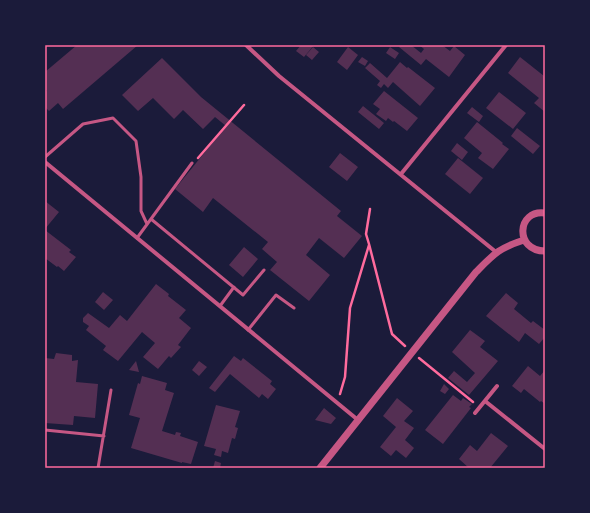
<svg xmlns="http://www.w3.org/2000/svg" width="590" height="513" font-family="Lora,serif">
<rect width="100%" height="100%" fill="#1b1b3a"/>
<path fill="#542f53" d="M77 45H138L63 109 58 103 49 111 45 107V92L47 91 45 88V72Z
M301 45H314L304 57 296 51Z
M401 45H411L421 53 424 49 419 45H442L450 51 454 46 465 55 449 77 426 59 421 65 399 47Z
M313 47 319 52 312 60 306 55Z
M348 47 358 55 347 70 337 62Z
M390 47 399 53 395 59 386 53Z
M362 57 368 61 365 66 358 62Z
M520 57 544 76 545 75V112L534 103 539 98 508 73Z
M162 58 201 97 341 211 337 216 362 236 344 258 319 238 306 255 330 275 309 301 270 270 277 262 262 249 268 242 213 198 203 212 175 189 226 126 215 117 203 129 183 110 174 119 153 98 138 111 122 95Z
M400 62 407 68 408 67 435 88 420 106 393 82 388 88 384 84 381 88 377 85 380 81 365 68 370 63 387 78Z
M384 91 418 118 407 131 394 121 393 122 388 118 386 121 376 114 380 109 373 104Z
M499 92 526 113 513 129 486 108Z
M363 106 384 123 379 129 358 112Z
M472 107 483 116 479 122 467 113Z
M477 122 503 143 502 144 509 149 493 169 478 158 482 153 464 138Z
M517 128 540 146 533 154 511 136Z
M457 143 468 152 462 160 451 151Z
M340 153 358 167 347 181 329 167Z
M458 158 483 178 470 194 445 174Z
M45 201 59 212 45 229Z
M45 230 71 250 69 252 76 257 64 271 58 266 57 267 45 258Z
M244 247 258 259 243 277 229 265Z
M156 284 169 294 168 296 186 310 179 318 191 328 178 345 181 347 171 358 169 356 158 369 143 357 155 343 142 332 118 361 103 350 106 346 86 330 89 326 83 322V318L88 313 109 328 120 315 127 321Z
M103 292 113 300 104 310 95 302Z
M506 293 518 303 514 309 531 323 533 321 545 330V337L539 344 525 333 519 342 486 316Z
M470 330 485 341 480 347 498 361 469 395 448 378 454 371 467 382 475 373 452 352Z
M56 353 72 355V361L78 360 76 382 98 384 95 418 74 416 73 425 45 423V358L54 359Z
M234 356 241 361 243 358 272 381 270 384 276 389 268 399 262 394 259 398 230 374 215 392 209 388Z
M136 361 139 372 129 370Z
M199 361 207 367 199 376 192 370Z
M528 366 540 376 545 370V404L541 401 540 402 524 389 521 393 512 386Z
M142 376 167 383 165 390 174 393 162 431 175 435 176 432 181 433 180 436 198 442 191 464 182 462V463L131 448 140 418 129 415 138 383 140 384Z
M444 384 449 389 445 394 440 391Z
M453 395 461 401 463 398 472 404 469 407 471 408 443 444 425 430Z
M397 398 413 411 404 421 414 428 405 440 414 448 406 458 396 450 391 456 380 447 396 427 383 416Z
M216 405 240 411 235 427 238 428 235 439 232 438 228 453 222 451 221 457 214 455 216 449 204 446Z
M324 408 336 418 331 424 315 420Z
M491 433 508 446 490 468H469L459 459 470 445 477 451Z
M215 461 221 463 220 468H213Z"/>
<g fill="none" stroke-linecap="round" stroke-linejoin="round">
<path stroke="#ff6b9d" stroke-width="2.5" d="M198 158 244 105
M370 209 366 234 369 244 392 334 405 346
M419 358 473 402
M340 394 345 377 350 308 369 245"/>
<path stroke="#c65784" stroke-width="3" d="M45 157 83 124 113 118 136 141 141 177V211L147 224
M151 219 243 295 264 270
M137 238 192 163
M220 306 234 287
M248 330 276 295 294 308
M45 430 104 436
M98 468 111 390"/>
<path stroke="#c65784" stroke-width="4" d="M246 45 279 76 496 252
M45 162 358 420
M401 174 506 45
M485 401 545 449
M475 413 497 386"/>
<path stroke="#c65784" stroke-width="7" d="M545 213C517 209 514 251 545 251
M320 468 476 272C494 254 499 248 524 240"/>
</g>
<rect width="590" height="513" fill="none" stroke="#1b1b3a" stroke-width="92"/>
<rect x="46" y="46" width="498" height="421" fill="none" stroke="#ff6b9d" stroke-width="1.5"/>
</svg>
